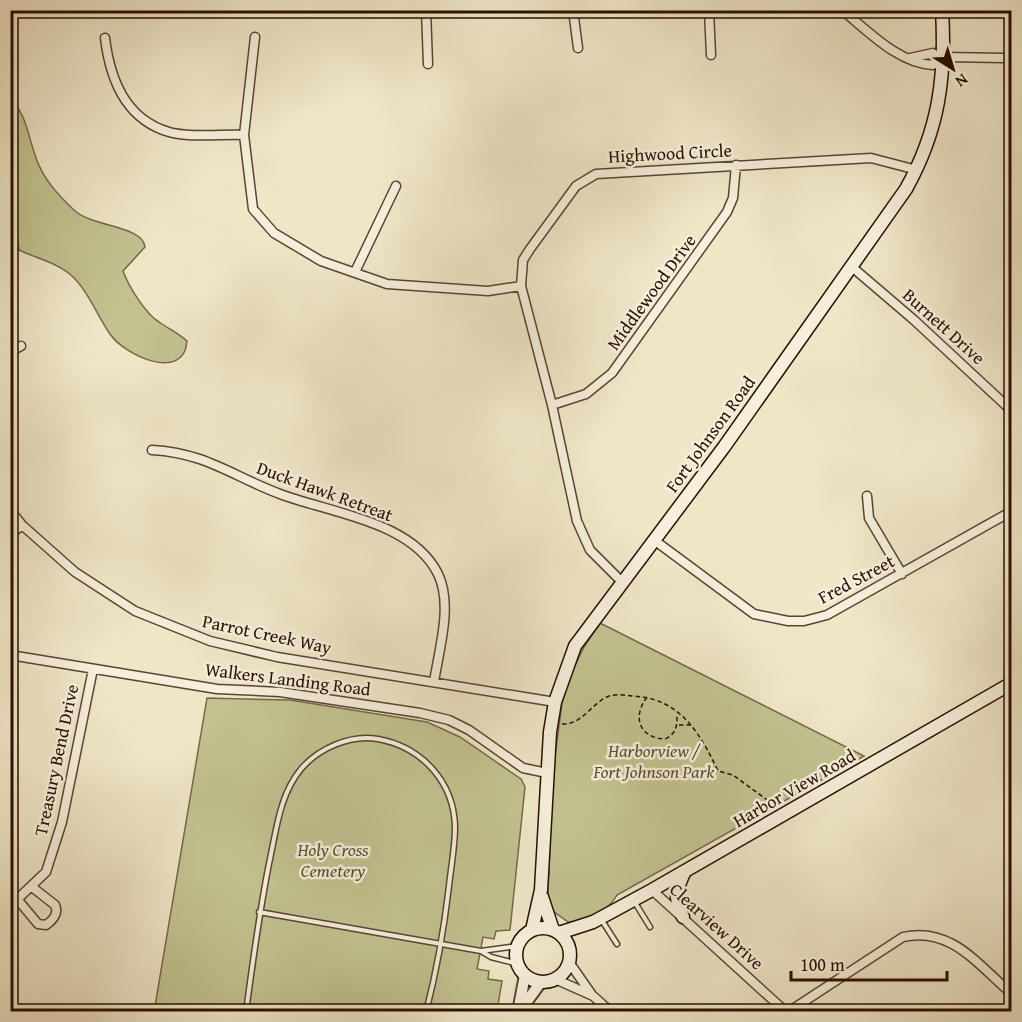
<svg xmlns="http://www.w3.org/2000/svg" width="1022" height="1022" font-family="'Gentium Book Plus',serif">
<rect width="100%" height="100%" fill="#efe6c8"/>
<filter id="stains"><feTurbulence type="fractalNoise" baseFrequency=".00333" numOctaves="4"/><feColorMatrix values="0 0 0 0 .2 0 0 0 0 .09 0 0 0 0 .02 0 0 0 .5 -.17"/></filter>
<radialGradient id="worn" r=".72"><stop offset=".6" stop-color="#630" stop-opacity="0"/><stop offset="1" stop-color="#630" stop-opacity=".3"/></radialGradient>
<path fill="#c1c290" stroke="#756848" stroke-width="1.5" d="M10 97C27 117 27 132 35 155 42 178 58 195 75 211 94 227 143 226 145 247L123 271C129 287 145 313 159 322 169 329 178 333 187 341 184 383 124 355 110 334 98 317 90 295 76 280 62 264 38 259 19 250L11 179Z
M600 623 864 756 617 895C610 909 584 924 568 922L553 911 548 893 553 772 562 703 570 675 584 647Z
M207 698 290 700 427 722 460 737 521 779 525 787 510 930 496 931 494 939 483 937 477 969 489 971 488 979 502 981 497 1011 154 1012Z"/>
<g fill="none" stroke-linecap="round" stroke-linejoin="round">
<path stroke="#707774" stroke-width="3" d="M1011 811 1012 812"/>
<defs>
<path id="service" d="M634 901 650 927
M259 912 481 951 491 957 518 964
M601 919 617 944
M481 951 518 946
M246 1012C253 959 260 906 271 854 277 825 281 793 301 769 319 748 351 734 378 739 422 747 454 782 455 827 455 847 451 867 449 886 444 929 437 970 426 1012"/>
<path id="minor" d="M426 10 428 64
M573 10 578 48
M709 10 711 55
M842 10C868 31 899 64 933 65L937 58 945 57 1004 58
M255 37 244 135 253 209 274 233 321 261 387 284 488 291 521 286
M105 38C110 79 125 119 169 132 188 138 222 134 244 135
M910 58 933 53 937 58
M852 267 914 320 1012 411
M355 272 396 186
M10 352 21 346
M552 405 586 394 612 373 727 212 733 198 736 165
M152 450C206 453 232 476 280 494 330 513 412 521 438 574 453 605 439 649 434 682
M867 496 869 518 902 574
M10 510 22 525 75 572 135 611 210 641 277 657 555 702
M10 535 22 525
M654 540 754 614 788 621H804L827 615 1012 511
M622 582 590 550 577 521 552 405 521 286 523 260 530 249 576 186 596 174 871 158 917 170
M10 655 217 689 280 692 420 713 449 720 469 730 523 768 547 773
M652 890 786 1012
M18 900 38 924 46 925C53 920 59 914 55 905L32 887
M10 906 46 872 62 822 93 669
M569 962 592 995 611 1012
M555 979 591 995
M788 1012 903 937C951 926 978 965 1012 994"/>
<path id="tertiary" d="M522 1008 541 982
M518 1012 525 975"/>
<path id="secondary" d="M542 897 553 930
M683 917C674 896 675 892 685 871
M516 955a27 27 0 1 1 54 0a27 27 0 1 1-54 0Z
M532 930 541 890 550 732 555 702 575 646 724 447 906 189C939 130 946 77 942 10
M559 933 593 922 652 890 1012 683"/>
</defs>
<use href="#service" stroke="#5a4432" stroke-width="7"/>
<use href="#minor" stroke="#5a4432" stroke-width="11"/>
<use href="#tertiary" stroke="#5a4432" stroke-width="14"/>
<use href="#secondary" stroke="#290e00" stroke-width="15"/>
<path stroke="#290e00" stroke-width="1.5" stroke-dasharray="4.5 3" stroke-linecap="butt" d="M647 697C632 717 639 738 665 739 677 733 677 726 677 714
M562 724C583 725 591 703 609 696 616 694 625 695 632 696 680 698 700 733 718 771L733 775 774 805
M679 725H691"/>
<use href="#service" stroke="#f5efdb" stroke-width="4"/>
<use href="#minor" stroke="#f5efdb" stroke-width="8"/>
<use href="#tertiary" stroke="#f5efdb" stroke-width="10"/>
<use href="#secondary" stroke="#f5efdb" stroke-width="12"/>
</g>
<g text-anchor="middle" dominant-baseline="central" stroke-width="5" stroke-linejoin="round" paint-order="stroke">
<g font-size="18" fill="#290e00" stroke="#f5efdb">
<text transform="translate(670 153) rotate(-3)">Highwood Circle</text>
<text transform="translate(651 292) rotate(-54)">Middlewood Drive</text>
<text transform="translate(944 326) rotate(42)">Burnett Drive</text>
<text transform="translate(710 434) rotate(-54)">Fort Johnson Road</text>
<text transform="translate(325 491) rotate(20)">Duck Hawk Retreat</text>
<text transform="translate(856 579) rotate(-28)">Fred Street</text>
<text transform="translate(267 634) rotate(12)">Parrot Creek Way</text>
<text transform="translate(288 679) rotate(7)">Walkers Landing Road</text>
<text transform="translate(56 760) rotate(-78)">Treasury Bend Drive</text>
<text transform="translate(794 788) rotate(-30)">Harbor View Road</text>
<text transform="translate(717 926) rotate(42)">Clearview Drive</text>
</g>
<g font-size="18" font-style="italic" fill="#5e4d32" stroke="#f5efdb">
<text x="654" y="750">Harborview /<tspan x="654" dy="21">Fort Johnson Park</tspan></text>
<text x="333" y="849">Holy Cross<tspan x="333" dy="21">Cemetery</tspan></text>
</g>
</g>
<rect width="1022" height="1022" fill="none" stroke="#efe6c8" stroke-width="36"/>
<rect x="12" y="12" width="998" height="998" fill="none" stroke="#290e00" stroke-width="3"/>
<rect x="18" y="18" width="986" height="986" fill="none" stroke="#290e00" stroke-width="1.5"/>
<g transform="translate(953 69) rotate(143)" stroke="#f5efdb" stroke-width="4.5" paint-order="stroke">
<path d="M0-4.5L10 22L0 15L-10 22Z" fill="#290e00"/>
<text y="-9" font-size="16" font-weight="bold" text-anchor="middle" fill="#290e00">N</text>
</g>
<path d="M791 971v9h156v-9" fill="none" stroke="#290e00" stroke-width="3"/>
<text x="800" y="971" font-size="18" fill="#290e00" stroke="#f5efdb" stroke-width="4.5" paint-order="stroke">100 m</text>
<rect width="100%" height="100%" filter="url(#stains)"/>
<rect width="100%" height="100%" fill="url(#worn)"/>
</svg>
